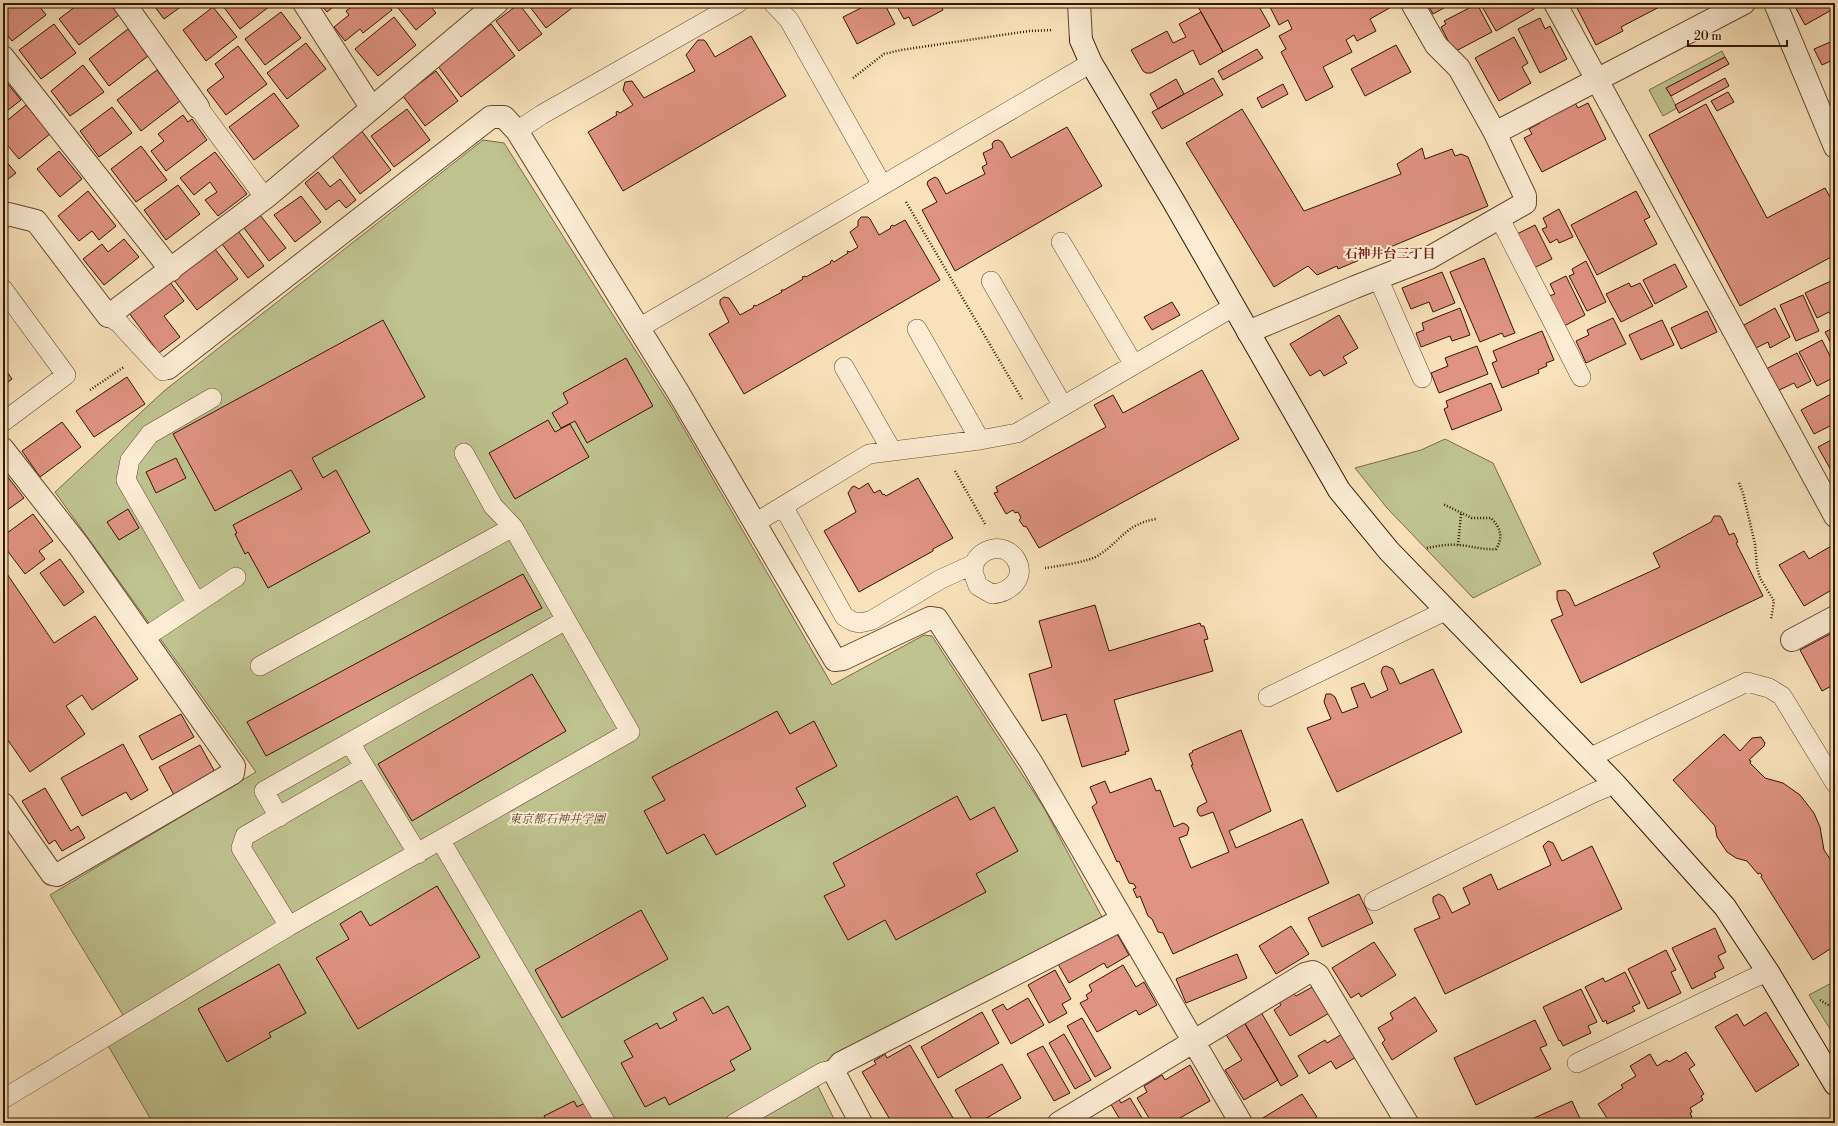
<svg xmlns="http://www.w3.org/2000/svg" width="1838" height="1126" font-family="'Libre Bodoni','Noto Serif JP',serif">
<rect width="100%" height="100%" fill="#f9e2bb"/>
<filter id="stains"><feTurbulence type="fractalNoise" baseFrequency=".005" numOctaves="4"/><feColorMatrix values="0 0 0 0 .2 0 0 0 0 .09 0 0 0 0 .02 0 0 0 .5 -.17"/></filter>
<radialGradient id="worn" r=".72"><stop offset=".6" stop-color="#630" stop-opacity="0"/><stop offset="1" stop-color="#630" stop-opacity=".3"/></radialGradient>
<path fill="#bec390" stroke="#796c48" d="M1722 51 1725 57 1667 88 1677 108 1663 116 1649 90Z
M483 140 504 143 672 408 832 685 924 635 932 636 1044 808 1102 917 810 1070 836 1123H153L99 1030 123 1015 50 895 256 772 55 492 164 391Z
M1445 439 1493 463 1541 564 1473 598 1387 508 1355 468 1421 450Z
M1835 981V1037L1809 995Z"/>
<path fill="#e09383" stroke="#341601" d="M3 3H37L46 15 12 41 3 30Z
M80 3H109L119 15 79 45 59 19Z
M152 3H186L164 19Z
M227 3H274L240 29 223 6Z
M319 3H338L327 12Z
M357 3H386L392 10 363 33 360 29 345 41 334 27 349 15 346 11Z
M394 3H428L436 13 416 30Z
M527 3H569L572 8 546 28Z
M871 3H884L895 24 857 44 843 17Z
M895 3H940L943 10 913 26 909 17 904 19Z
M1196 3H1257L1270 26 1223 52Z
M1268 3H1394L1395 5 1370 19 1376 31 1357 41 1354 35 1346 40 1352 52 1323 67 1333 87 1306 101 1281 52 1286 49 1279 36 1292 29 1288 20 1279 25Z
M1427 3H1453L1433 14Z
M1480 3H1531L1534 9 1496 31Z
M1578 3H1667L1621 27 1623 31 1596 45 1575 4Z
M1793 3H1835V8L1805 25Z
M519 4 542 34 519 51 496 21Z
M1477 4 1492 32 1454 52 1441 27 1446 24 1444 21Z
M213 7 237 37 206 61 183 30Z
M281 12 301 38 265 65 245 39Z
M1201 12 1223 52 1200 65 1193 50 1151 73H1146L1143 71 1131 50 1167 31 1173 43 1186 37 1179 24Z
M394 17 416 45 378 76 355 49Z
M1540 18 1545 29 1550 26 1567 59 1540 73 1518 29Z
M54 24 76 53 41 79 19 50Z
M491 24 515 56 461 97 437 65Z
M128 29 148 56 109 86 89 59Z
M751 36 786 96 623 191 588 132 617 115 616 113 617 111 620 113 633 105 623 90 625 82 632 81 644 98 695 71 686 55 698 40H704L706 42 715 57Z
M1514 37 1528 63 1522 67 1531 83 1499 101 1475 58Z
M1835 40V59L1822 65 1814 49Z
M306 43 326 69 287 99 267 73Z
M1396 45 1411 72 1365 96 1351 69Z
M238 46 267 84 226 115 207 90 224 77 215 64Z
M1257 49 1263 58 1223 80 1218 71Z
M1725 57 1729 64 1671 96 1666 88Z
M83 65 104 92 70 116 51 91Z
M157 70 180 101 141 131 117 100Z
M436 71 458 101 425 126 403 96Z
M3 78 21 100 3 114Z
M1213 78 1223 95 1162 129 1152 112Z
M1725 78 1729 86 1679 113 1675 105Z
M1176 79 1184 94 1158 109 1150 94Z
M1283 84 1288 94 1262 108 1257 98Z
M1728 92 1734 102 1717 111 1711 101Z
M274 93 299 126 254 160 229 127Z
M1575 103 1578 108 1588 103 1606 139 1542 172 1524 138 1532 134 1529 129 1540 123 1537 118Z
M1706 104 1767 218 1825 188 1835 206V255L1740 306 1649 135Z
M26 105 50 134 19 159 3 140V124Z
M112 107 132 133 99 157 80 131Z
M407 109 430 140 394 167 371 136Z
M1242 109 1304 211 1401 174 1397 164 1422 148 1425 159 1452 149 1455 156 1461 154 1468 157 1488 206 1338 269 1337 266 1317 275 1308 266 1274 287 1186 143Z
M183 115 188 122 192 119 207 140 166 171 151 151 164 141 158 134Z
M1067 127 1102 186 955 271 922 210 937 202 927 184 928 181 935 177 938 179 946 194 985 174 982 167 987 164 983 153 993 148 992 144 994 141 998 140 1002 142 1011 158Z
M361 130 391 170 360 194 330 153Z
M141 146 167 180 136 202 111 169Z
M59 151 82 179 60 197 37 169Z
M215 152 247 194 218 216 205 200 217 192 210 182 194 195 180 178Z
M3 158 16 173 3 183Z
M318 172 330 187 340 179 356 200 346 208 339 200 326 210 305 183Z
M178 185 200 214 166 240 144 210Z
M88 191 116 226 99 240 92 231 79 241 58 216Z
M1636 191 1650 217 1644 220 1657 244 1597 275 1571 225Z
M301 196 321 222 295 242 274 215Z
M1559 209 1573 237 1559 243 1557 239 1550 243 1542 229 1547 227 1543 218Z
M260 215 286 248 269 261 244 228Z
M861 217H868L870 219 879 235 891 228 890 227 892 225 894 226 905 220 940 280 744 394 709 334 729 322 720 304V300L724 297 729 298 740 315 753 308 754 305 756 306 782 292 781 290H784L803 279 802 277 805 276 806 277 831 263 830 262 832 260 834 262 848 253 847 251 850 252 858 247 850 232 858 226V221Z
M1535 225 1552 259 1532 269 1515 235Z
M238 231 264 266 248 278 222 244Z
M124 239 139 257 104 285 83 259 102 244 108 252Z
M215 249 238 279 197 310 174 280Z
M1484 258 1515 333 1504 337 1502 333 1480 342 1450 272Z
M1586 261 1606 302 1587 311 1569 276 1574 274 1572 269Z
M1675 264 1687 287 1655 304 1643 280Z
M1442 272 1455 303 1433 312 1429 302 1411 309 1402 288Z
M1566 276 1585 315 1564 326 1549 296 1555 294 1550 284Z
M1831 281 1833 285 1835 284V315L1832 317 1829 312 1817 318 1805 293Z
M170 282 184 301 164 316 180 337 159 353 129 313Z
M1629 283 1631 287 1640 283 1653 306 1621 322 1606 294Z
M1803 295 1819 331 1796 341 1780 305Z
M1172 302 1180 315 1152 330 1144 317Z
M1460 308 1470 335 1452 341 1450 336 1421 347 1416 333 1424 330 1422 323Z
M1775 308 1790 337 1770 348 1768 342 1756 348 1744 325Z
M1707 311 1717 332 1681 349 1671 328Z
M1339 315 1358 348 1343 357 1347 363 1324 376 1320 370 1310 376 1290 344Z
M1613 318 1626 344 1586 363 1576 341 1589 335 1587 330Z
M383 320 425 397 312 458 323 478 336 470 370 532 268 588 248 552 245 554 235 534 237 533 233 525 302 489 291 470 215 511 173 434Z
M1662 320 1674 345 1641 360 1629 335Z
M1835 327V351L1825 332Z
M1542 331 1554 360 1546 363 1547 366 1538 370 1539 373 1502 388 1492 363 1497 361 1493 351Z
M1822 340 1835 366V377L1817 386 1799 352Z
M1477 346 1488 374 1439 393 1431 373 1448 366 1445 358Z
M1797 353 1811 381 1797 388 1794 383 1777 391 1766 369Z
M626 358 653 406 587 443 575 421 561 428 552 413 568 403 563 393Z
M3 366 12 379 3 386Z
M1202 370 1239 439 1039 548 1026 526 1024 527 1019 520 1021 518 1018 512 1015 513 1013 510 1006 514 994 493 998 492 996 487 1106 427 1094 405 1113 395 1123 413Z
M127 377 145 404 94 437 76 411Z
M1491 383 1502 410 1452 430 1444 409 1448 407 1446 401Z
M1835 392V425L1834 424 1814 434 1801 410Z
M548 420 555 432 570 424 589 457 515 499 489 453Z
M62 422 81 447 40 477 22 451Z
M1835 438V470L1832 472 1818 447Z
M176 458 186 478 156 493 146 472Z
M7 476 24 498 3 513V479Z
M918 478 953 538 933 549V551L859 592 824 531 856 512 848 493 852 487 854 486 859 489 868 483 874 493 880 490 883 495 884 494 886 496Z
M128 509 139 528 119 540 107 522Z
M33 514 53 541 39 551 45 559 25 574 3 545V536Z
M1714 516H1720L1722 519 1729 535 1734 533 1738 542 1736 543 1763 596 1581 683 1551 620 1563 615 1557 599V591L1565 590 1569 593 1575 606 1660 567 1653 553 1711 522Z
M1833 545 1835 548V588L1804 606 1779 565 1804 551 1809 559Z
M60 559 84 592 64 606 40 573Z
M3 568 54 643 95 616 138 679 92 710 82 695 66 706 85 734 30 772 3 733Z
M523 574 542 608 266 756 247 722Z
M1095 605 1109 651 1200 623 1201 626H1204L1208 639 1204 640 1213 671 1114 700 1129 751 1125 752 1126 754 1082 767 1066 714 1042 721 1029 674 1052 667 1039 621Z
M1832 633 1835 638V684L1822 691 1800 650Z
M1386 666 1393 669 1400 684 1433 669 1462 732 1337 792 1307 728 1331 719 1324 702 1326 694H1331L1335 697 1342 713 1358 707 1351 688 1364 683 1371 698 1388 690 1381 672 1383 667Z
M532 674 566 731 412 821 378 764Z
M777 711 790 734 814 721 837 766 796 788 806 806 716 855 704 834 667 854 644 811 665 800 652 777Z
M181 714 194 737 152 760 139 736Z
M1241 730 1271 811 1229 831 1236 848 1302 819 1329 883 1173 954 1163 933 1158 932 1152 919 1148 916 1140 896 1137 898 1133 889 1136 888 1134 884 1129 883 1119 861 1117 862 1092 807 1097 803 1090 787 1105 781 1110 793 1151 778 1156 791 1160 790 1174 827 1183 823 1187 825 1189 828 1187 835 1179 838 1191 868 1229 852 1213 812 1202 816H1200L1197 811 1198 807 1207 802 1191 765H1193L1189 754 1193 752 1192 751Z
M1724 734 1740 751 1752 738 1761 737 1765 743 1764 746 1749 760 1751 761 1750 763 1765 778 1783 783 1800 795 1814 813 1820 827 1824 850 1835 866V948L1833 947 1813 960 1761 877 1762 875 1760 873 1758 874 1747 861 1736 858 1727 852 1717 837 1715 826 1673 780Z
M123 744 148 790 131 800 126 792 82 816 61 778Z
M200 745 215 772 174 795 159 767Z
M45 788 71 831 78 826 85 838 62 851 55 840 49 844 22 801Z
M957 796 970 820 994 807 1018 851 976 874 986 892 896 940 885 920 848 940 824 896 845 886 833 863Z
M1548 841 1553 843 1562 861 1592 846 1622 909 1445 994 1414 929 1440 918 1433 902V897L1439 894 1444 897 1452 913 1470 904 1463 888 1491 874 1498 890 1551 865 1543 846Z
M437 886 480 957 358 1029 316 958 349 939 340 924 361 911 370 926Z
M1359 894 1373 923 1322 947 1308 918Z
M641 910 668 959 562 1018 535 970Z
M1291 926 1309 954 1276 974 1259 946Z
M1715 928 1726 952 1718 956 1724 968 1714 973 1716 977 1692 989 1672 948Z
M1116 932 1129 955 1107 968 1104 963 1069 983 1058 964Z
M1374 942 1396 975 1361 997 1359 993 1351 998 1332 968Z
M1666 950 1676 970 1671 972 1681 993 1648 1009 1628 969Z
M1237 954 1247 978 1186 1003 1176 979Z
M279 964 306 1013 269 1033 271 1037 227 1062 198 1009Z
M1123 965 1136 987 1144 982 1157 1005 1139 1015 1136 1010 1097 1032 1080 1003 1088 999 1086 995 1092 991 1089 985Z
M1055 970 1071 999 1062 1004 1067 1013 1049 1023 1028 985Z
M1625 972 1640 1003 1632 1007 1635 1011 1607 1024 1606 1020 1603 1022 1585 987 1603 978 1605 982Z
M1316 985 1331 1012 1290 1036 1274 1010 1281 1005 1279 1001 1293 993 1296 996Z
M1581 989 1597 1022 1588 1026 1591 1033 1563 1046 1560 1040 1559 1041 1543 1007Z
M703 997 713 1014 728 1006 751 1049 730 1061 735 1070 669 1105 665 1097 645 1107 621 1063 633 1057 624 1041 657 1023 660 1029 677 1020 673 1013Z
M1415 997 1437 1031 1392 1060 1382 1043 1385 1040 1378 1028 1393 1019 1390 1013Z
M1028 998 1044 1025 1011 1044 992 1010 1003 1004 1007 1010Z
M982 1012 999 1043 938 1078 921 1047Z
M1261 1012 1298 1076 1281 1086 1244 1022Z
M1766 1012 1799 1065 1756 1092 1715 1027 1737 1014 1744 1026Z
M1082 1018 1111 1068 1095 1077 1067 1026Z
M1535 1020 1547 1045 1540 1048 1551 1069 1476 1105 1454 1058Z
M1244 1022 1278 1080 1244 1100 1225 1070 1242 1060 1225 1033Z
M1344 1033 1358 1056 1336 1069 1331 1061 1309 1074 1298 1056 1325 1040 1327 1043Z
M1064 1034 1091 1080 1075 1089 1049 1043Z
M910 1045 956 1123H892L862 1072 876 1064 874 1061 885 1054 887 1058Z
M1043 1046 1070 1093 1054 1101 1027 1054Z
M1686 1052 1695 1065 1689 1069 1704 1094 1701 1096 1703 1100 1690 1108 1692 1112 1690 1113 1692 1117 1683 1123H1676L1675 1121 1672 1123 1670 1120 1666 1123H1610L1598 1104 1623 1088 1621 1085 1636 1076 1630 1066 1650 1054 1657 1066 1667 1060 1669 1062Z
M1002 1064 1021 1098 978 1123H974L955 1090Z
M1190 1065 1210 1101 1171 1123H1152L1137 1098 1147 1092 1144 1086 1162 1075 1165 1080Z
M1302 1094 1317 1117 1307 1123H1259L1258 1121Z
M1117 1096 1121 1103 1130 1098 1145 1123H1122L1109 1101Z
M574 1101 577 1107 585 1103 596 1123H547L544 1116Z
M1572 1101 1582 1123H1523Z"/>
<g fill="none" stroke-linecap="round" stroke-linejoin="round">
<defs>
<path id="lane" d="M773 3 789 20 882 185
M198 107 265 198
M517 131 541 115 738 3
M1499 217 1581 377
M1061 242 1134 365
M1378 278 1422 378
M991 281 1063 406
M3 289 66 375 3 422
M108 316 119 323 163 371 168 368
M639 328 1091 63
M917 329 980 440
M844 367 892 451
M783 506 844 616C854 624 860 624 872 620L941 579 974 564C981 548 1003 542 1015 558 1028 577 1010 593 992 594L978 586 973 572 974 564
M755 523 869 454 980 440 1017 433 1233 307
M196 602 126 480 130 460 150 434 212 398
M144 638 236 577
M260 666 513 527
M1268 697 1447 610
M350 743 418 854
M1589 758 1747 682 1769 688 1782 696 1835 783
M279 817 264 791 566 620
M441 841 606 1123
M1374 901 1593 793 1615 784
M289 926 241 848 245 836 364 767
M1577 1063 1751 979 1768 972
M3 1099 289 926 630 732 513 527 493 506 464 453
M735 1123 823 1072 836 1069"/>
<path id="street" d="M124 3 198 107
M304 3 371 107
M1079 3 1081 40
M1555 3 1835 516
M1775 3 1835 147
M3 57 171 270
M1495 133 1744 3
M3 217 8 214 36 221 108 316 265 198 497 3
M1248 332 1355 287 1429 258 1525 203V196L1495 133 1459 68 1436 45 1412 3
M168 368 491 117H504L517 131 678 392 835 660 843 659 930 618 937 619 1031 762 1241 1123
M3 449 79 546 234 766 233 773 57 875 52 874 3 804
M1792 640 1835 617
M861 1123 836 1076V1069L841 1063 1121 920
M1059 1123 1305 974 1313 972 1318 975 1407 1123"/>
<path id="secondary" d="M1081 40 1091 63 1174 202 1339 490 1389 551 1615 784 1725 907 1768 972 1835 1084"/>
</defs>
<use href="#lane" stroke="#654930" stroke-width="20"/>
<use href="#street" stroke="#654930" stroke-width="24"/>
<use href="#secondary" stroke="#341601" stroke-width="24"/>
<path stroke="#341601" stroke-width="2.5" stroke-dasharray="1 2" stroke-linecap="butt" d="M853 78 884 54 901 50 1029 31 1053 30
M906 202 1022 399
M90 390 124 367
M955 471 985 524
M1739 483 1743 493 1755 544 1757 567 1760 578 1774 601 1771 620
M1458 545 1461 514
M1427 548C1437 546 1448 544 1458 545 1472 546 1483 550 1496 549 1504 537 1500 527 1491 518H1472L1443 504
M1045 568C1058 566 1089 562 1099 555 1122 540 1126 524 1156 519
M1820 1000 1835 1009"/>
<use href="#lane" stroke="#fbecd3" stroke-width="19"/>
<use href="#street" stroke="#fbecd3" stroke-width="22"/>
<use href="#secondary" stroke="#fbecd3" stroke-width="22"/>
</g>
<g text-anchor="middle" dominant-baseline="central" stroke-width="4" stroke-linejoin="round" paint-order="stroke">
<g font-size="12" font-style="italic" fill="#5d4a2c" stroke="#fbecd3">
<text x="557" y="819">東京都石神井学園</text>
</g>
<g font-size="13" font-weight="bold" fill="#7a1f14" stroke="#fbecd3">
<text x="1390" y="254">石神井台三丁目</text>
</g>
</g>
<rect width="1838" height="1126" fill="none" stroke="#f9e2bb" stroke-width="16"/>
<rect x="4" y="4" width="1830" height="1118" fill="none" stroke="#341601" stroke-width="2"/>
<rect x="8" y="8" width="1822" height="1110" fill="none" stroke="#341601"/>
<path d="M1688 40v6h99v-6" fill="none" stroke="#341601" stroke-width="2"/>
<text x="1694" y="40" font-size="12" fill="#341601" stroke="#fbecd3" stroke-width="3" paint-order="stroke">20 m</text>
<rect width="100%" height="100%" filter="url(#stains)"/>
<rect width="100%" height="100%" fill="url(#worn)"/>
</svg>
